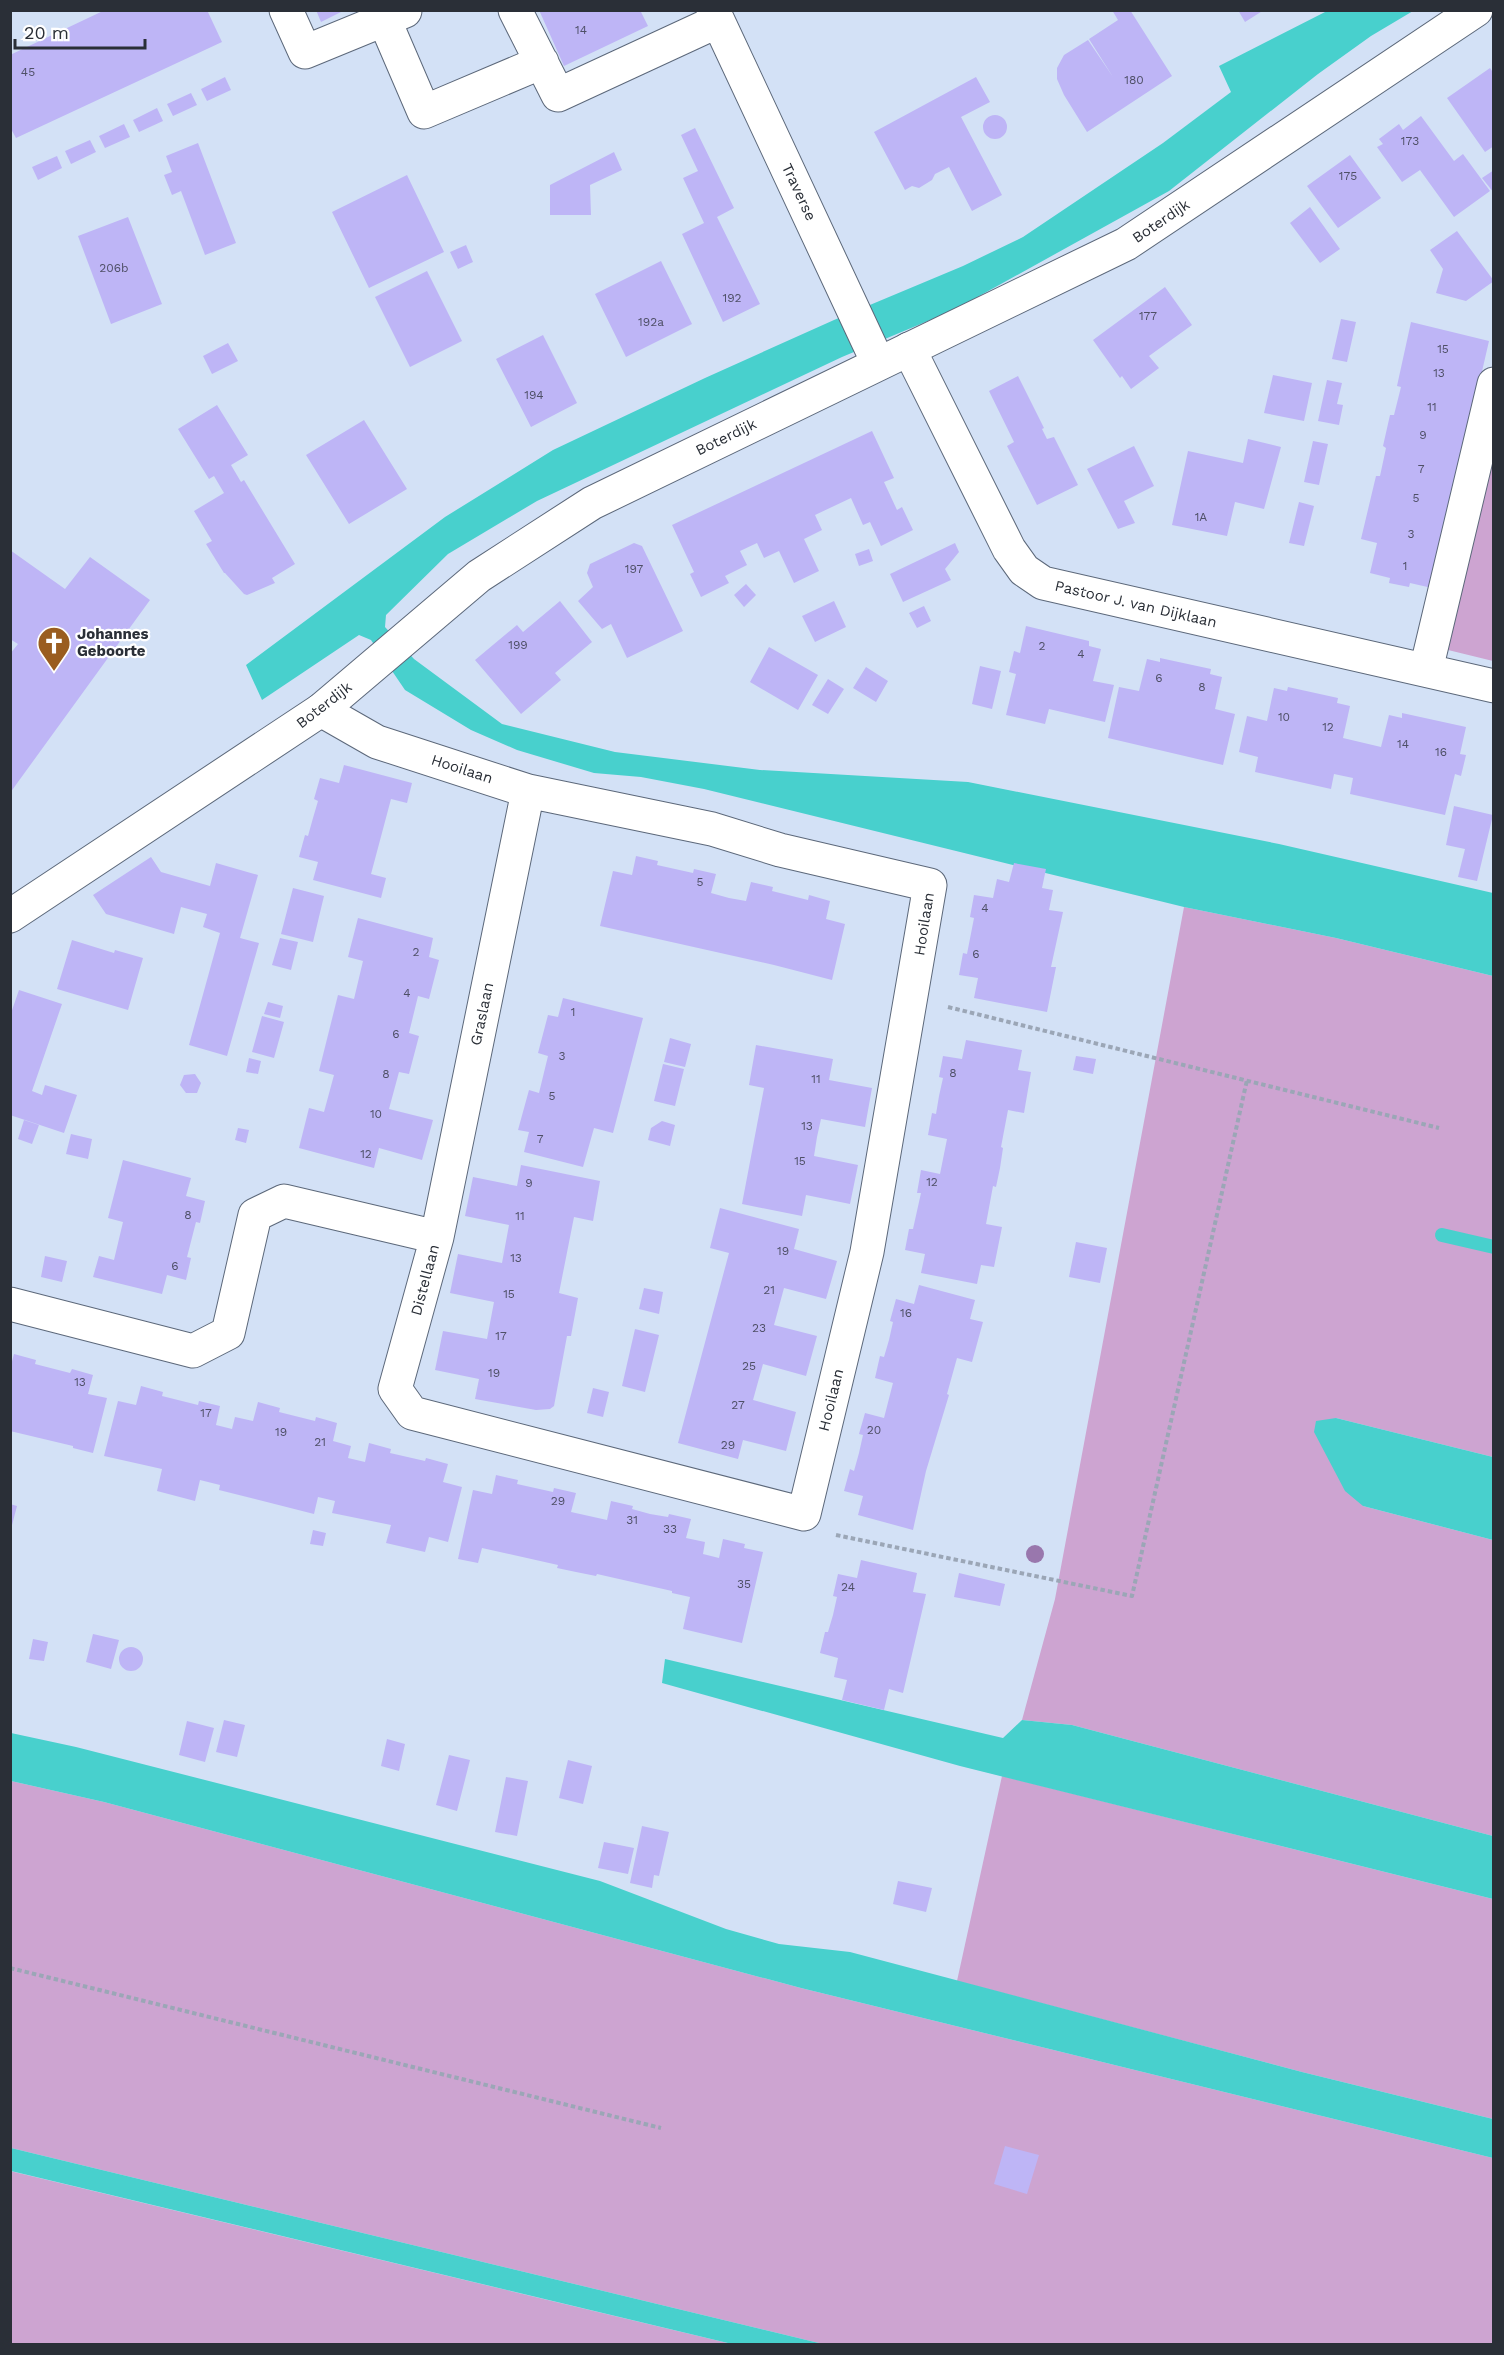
<svg xmlns="http://www.w3.org/2000/svg" width="1504" height="2355" font-family="'Work Sans',sans-serif">
<rect width="100%" height="100%" fill="#d3e1f6"/>
<path fill="#cda4d1" d="M1493 444V661L1444 649Z
M1184 907 1336 938 1493 976V1457L1336 1418 1363 1506 1493 1540V1836L1072 1725 1022 1720 1055 1599Z
M1002 1776 1493 1899V2119L1302 2072 957 1981Z
M11 1781 104 1802 801 1988 1493 2158V2344H823L11 2148Z
M10 2171 644 2323 732 2344H11Z"/>
<path fill="#48d0cd" d="M1327 11H1413L1371 36 1318 74 1169 191 954 310 842 357 537 501 448 554 386 615 385 627 414 659 502 724 615 752 760 770 968 782 1279 844 1493 893V976L1336 938 1184 907 704 789 641 777 594 773 517 750 471 730 405 690 371 640 359 635 262 700 246 665 445 517 553 450 705 378 834 320 963 266 1023 237 1163 143 1231 92 1219 66Z
M1336 1418 1493 1457V1540L1363 1506 1345 1491 1314 1432 1316 1421Z
M665 1659 1003 1738 1022 1720 1072 1725 1493 1836V1899L960 1766 662 1683Z
M11 1733 76 1747 600 1881 726 1929 779 1944 850 1952 1302 2072 1493 2119V2158L801 1988 104 1802 11 1781Z
M11 2148 823 2344H732L11 2171Z"/>
<g fill="none" stroke-linecap="round" stroke-linejoin="round">
<path stroke="#48d0cd" stroke-width="14" d="M1442 1235 1494 1247"/>
</g>
<path fill="#beb5f6" d="M105 10H207L222 42 16 138 10 127V55Z
M316 10H345L321 22Z
M539 10H640L648 26 564 66Z
M1112 10H1130L1172 76 1087 132 1064 95 1057 79V68L1064 55 1088 40 1113 77 1089 39 1118 20Z
M1238 10H1264L1245 22Z
M1490 68 1494 74V146L1485 152 1447 98Z
M225 77 231 90 207 101 201 89Z
M976 77 990 102 961 117 1002 195 972 211 949 167 935 174 932 180 919 188 912 186 905 190 874 132Z
M191 93 197 105 173 116 167 104Z
M157 108 163 121 139 132 133 120Z
M983 127a12 12 0 1 1 24 0a12 12 0 1 1-24 0Z
M1421 116 1454 161 1463 154 1490 191 1454 217 1420 170 1402 182 1377 147 1383 144 1379 139 1399 124 1403 130Z
M124 124 130 137 105 148 99 136Z
M695 128 734 208 717 217 760 304 723 322 682 234 704 223 683 178 698 171 681 135Z
M90 140 96 152 71 164 65 151Z
M198 143 236 243 205 255 181 191 172 195 164 175 172 172 166 156Z
M614 152 622 170 590 185 591 215H550V185Z
M1350 155 1381 198 1338 228 1307 186Z
M57 156 62 168 38 180 32 167Z
M1494 170V193L1482 178Z
M407 175 444 252 369 288 332 212Z
M1310 207 1340 249 1320 263 1290 223Z
M128 217 162 304 111 324 78 236Z
M1457 231 1494 281 1466 301 1436 293 1443 269 1430 250Z
M466 245 473 262 458 269 450 252Z
M661 261 692 324 626 357 595 294Z
M427 271 462 341 410 367 375 297Z
M1165 287 1192 325 1149 356 1159 368 1131 389 1122 376 1120 378 1093 340Z
M1341 319 1356 322 1347 362 1332 359Z
M1411 322 1489 341 1432 588 1410 583 1409 587 1389 583 1390 578 1370 573 1377 543 1361 539 1376 476H1380L1386 448 1383 446 1390 415H1394L1401 387 1397 386Z
M543 335 577 403 531 427 496 359Z
M228 343 238 361 212 374 203 356Z
M1273 375 1312 383 1304 421 1264 413Z
M1018 376 1044 428 1042 429 1047 439 1054 437 1078 485 1037 505 1007 446 1014 442 989 391Z
M1327 380 1342 383 1337 404 1343 405 1339 425 1318 421Z
M217 405 248 455 231 465 241 482 244 480 295 564 272 578 275 583 247 595 244 594 225 573H224L206 544 212 541 194 511 224 493 214 476 209 479 178 429Z
M364 420 407 489 349 524 306 455Z
M872 431 894 478 884 482 897 510 902 507 913 530 881 546 870 522 863 525 851 498 815 515 822 530 804 539 819 571 794 583 779 551 764 558 757 543 740 551 747 565 725 576 729 583 701 597 690 574 694 572 672 525Z
M1248 439 1281 447 1264 509 1235 502 1227 536 1172 525 1188 451 1243 463Z
M1313 441 1328 444 1319 485 1304 482Z
M1134 446 1154 486 1124 501 1135 523 1118 529 1087 469Z
M1299 502 1314 506 1304 546 1289 543Z
M634 543 642 546 683 631 627 658 611 624 602 629 578 601 593 587 587 573 590 564Z
M955 543 959 552 945 569 951 580 903 602 890 574Z
M869 549 873 561 859 566 855 554Z
M10 550 65 589 90 557 150 600 10 793V654L18 644 10 639Z
M746 584 756 595 744 607 734 595Z
M560 601 592 642 555 673 561 680 521 714 475 660 517 625 523 632Z
M834 601 846 627 815 642 802 616Z
M924 606 931 621 917 628 909 613Z
M1026 626 1089 641V646L1101 649 1093 681 1114 685 1105 722 1049 709 1045 724 1006 715 1016 674 1009 672 1014 651 1020 653Z
M769 647 818 675 798 710 750 682Z
M1160 658 1211 669 1210 674 1222 677 1215 709 1235 714 1223 765 1108 738 1119 687 1139 691 1147 659 1160 662Z
M980 666 1001 671 992 709 972 704Z
M866 667 888 681 876 702 853 688Z
M828 679 844 689 828 714 812 705Z
M1288 687 1338 698 1337 703 1350 706 1343 738 1381 747 1389 715 1402 718V713L1466 727 1460 754 1466 755 1461 776 1455 774 1445 815 1350 794 1353 778 1334 774 1331 789 1255 772 1258 757 1239 752 1247 716 1267 721 1274 688 1287 691Z
M344 765 412 783 407 803 391 799 371 874 386 878 381 898 313 880 318 862 299 857 305 835 308 836 313 818 318 801 314 799 320 778 339 783Z
M1454 806 1493 815 1477 881 1458 877 1465 849 1446 845Z
M636 856 658 861 657 865 693 873 694 869 716 874 711 893 729 898 746 901 751 882 773 887 772 891 808 900 809 895 830 901 826 919 845 924 832 980 774 965 600 926 613 871 632 875Z
M151 857 161 872 210 886 216 863 258 875 240 938 259 943 227 1056 189 1045 220 933 203 927 207 914 181 907 174 934 106 914 93 895Z
M1014 863 1046 869 1042 888 1053 890 1049 910 1063 912 1051 967H1056L1047 1012 974 998 978 978 959 975 963 953 967 954 974 918 970 917 974 895 993 898 997 879 1009 882Z
M293 888 324 896 313 942 281 934Z
M358 918 433 938 429 957 439 960 429 999 418 996 409 1033 419 1036 409 1074 399 1072 389 1109 433 1120 422 1160 379 1148 374 1168 299 1148 309 1108 324 1112 334 1075 319 1071 338 995 354 999 363 961 348 957Z
M280 938 298 942 291 970 272 965Z
M72 940 114 953 115 950 143 958 128 1010 57 989Z
M19 990 62 1004 32 1091 42 1095 45 1085 77 1095 64 1133 10 1115V1016Z
M563 998 643 1018 613 1133 594 1128 583 1167 524 1152 529 1132 518 1130 529 1090 539 1093 548 1056 538 1053 548 1015 558 1017Z
M268 1002 283 1006 280 1018 264 1014Z
M262 1016 284 1022 274 1058 252 1052Z
M670 1038 691 1044 685 1067 664 1062Z
M966 1040 1022 1050 1018 1070 1031 1072 1024 1113 1008 1110 1001 1147 1003 1148 1000 1168 996 1187 993 1186 986 1224 1002 1227 994 1267 981 1265 977 1284 921 1273 925 1254 905 1250 909 1229H913L921 1193H917L921 1170 940 1174 947 1139 928 1135 932 1113 936 1114 939 1096 943 1078 939 1077 943 1056 962 1059Z
M756 1045 833 1059 829 1080 872 1088 865 1127 821 1119 817 1137 814 1156 858 1165 850 1204 806 1195 802 1216 742 1204 764 1088 749 1085Z
M1076 1056 1096 1059 1093 1074 1073 1070Z
M249 1058 261 1061 258 1074 246 1072Z
M663 1064 684 1069 675 1106 654 1101Z
M195 1074 201 1083 197 1093H186L180 1085 184 1075Z
M24 1120 39 1125 32 1144 18 1139Z
M662 1121 675 1125 670 1146 648 1140 651 1128Z
M238 1128 249 1130 246 1143 235 1140Z
M71 1134 92 1139 88 1159 66 1154Z
M123 1160 191 1178 186 1196 205 1201 200 1223 196 1222 187 1257 191 1258 186 1280 167 1275 162 1294 93 1277 99 1256 114 1260 123 1222 108 1218Z
M521 1165 600 1181 593 1221 574 1217 559 1293 578 1298 571 1336H567L554 1406 550 1409 536 1410 475 1399 479 1379 435 1370 443 1331 487 1339 494 1302 450 1293 458 1254 502 1263 509 1225 465 1216 473 1177 517 1186Z
M720 1208 799 1229 794 1249 837 1261 826 1299 784 1288 774 1325 817 1336 806 1376 763 1364 753 1400 796 1412 786 1451 743 1440 738 1459 678 1443 729 1253 710 1248Z
M1076 1242 1107 1248 1100 1283 1069 1277Z
M45 1256 67 1261 62 1282 41 1277Z
M919 1285 975 1300 970 1319 983 1322 972 1362 957 1358 947 1394 949 1395 926 1471 913 1530 858 1515 863 1496 844 1491 850 1469 854 1471 859 1453 863 1435 859 1434 865 1413 884 1418 893 1383 875 1378 880 1356 884 1357 889 1340 893 1322 890 1321 896 1299 914 1304Z
M644 1288 663 1292 659 1314 639 1309Z
M635 1329 659 1335 645 1392 622 1386Z
M14 1354 36 1360 35 1364 70 1373 72 1369 93 1375 88 1394 107 1398 93 1453 73 1448V1446L10 1431V1369Z
M141 1386 163 1392 162 1396 198 1405 199 1401 220 1406 216 1425 232 1429 235 1417 253 1421 258 1402 280 1408 279 1412 315 1421 316 1417 337 1423 333 1441 351 1446 348 1458 365 1462 369 1443 391 1449 390 1453 425 1461 426 1458 448 1464 443 1482 462 1487 448 1542 429 1537 425 1552 386 1543 391 1525 332 1513 335 1501 318 1497 314 1514 219 1490 220 1485 200 1480 195 1501 157 1491 162 1469 104 1456 118 1401 136 1405Z
M593 1388 609 1392 603 1417 587 1413Z
M496 1475 518 1480 517 1484 553 1492 554 1488 576 1493 571 1512 607 1520 611 1501 633 1506 632 1509 650 1514 668 1517 669 1514 691 1519 686 1538 705 1542 703 1554 719 1558 723 1539 745 1544 744 1548 763 1552 742 1643 683 1629 690 1597 672 1593V1591L597 1574 596 1576 576 1572 557 1568 558 1565 482 1548 478 1563 458 1559 473 1490 492 1494Z
M10 1504 17 1506 11 1529H10Z
M313 1530 326 1533 323 1546 310 1544Z
M861 1560 917 1573 913 1592 926 1594 903 1693 889 1689 884 1710 842 1700 847 1680 834 1677 838 1658 820 1653 825 1632H828L833 1615 837 1597 833 1596 838 1574 857 1578Z
M959 1573 1005 1584 1000 1606 954 1597Z
M93 1634 119 1640 111 1669 86 1662Z
M33 1639 48 1642 44 1661 29 1659Z
M119 1659a12 12 0 1 1 24 0a12 12 0 1 1-24 0Z
M224 1720 245 1725 237 1757 216 1752Z
M187 1721 214 1728 205 1762 179 1755Z
M387 1739 405 1744 399 1771 381 1766Z
M449 1755 470 1760 457 1811 436 1805Z
M568 1760 592 1766 583 1804 559 1798Z
M506 1777 528 1781 517 1836 495 1832Z
M642 1826 669 1832 659 1876 654 1875 652 1888 630 1883Z
M604 1842 634 1848 628 1874 598 1868Z
M898 1881 932 1888 926 1912 893 1904Z
M1005 2146 1039 2155 1027 2194 994 2184Z"/>
<g fill="none" stroke-linecap="round" stroke-linejoin="round">
<defs>
<path id="street" d="M286 10 305 52 405 11
M515 10 558 95 718 21
M713 10 872 350 880 362
M384 19 424 112 542 62
M909 349 1009 549 1024 570 1043 583 1494 686
M1426 670 1494 384
M437 1237 528 791
M10 1304 193 1351 228 1333 255 1215 284 1201 437 1237 395 1389 412 1413 804 1514 867 1252 930 885 780 850 712 829 528 791 377 742 321 710"/>
<path id="secondary" d="M10 916 321 710 479 576 592 503 1126 244 1476 10"/>
</defs>
<use href="#street" stroke="#5c687a" stroke-width="35"/>
<use href="#secondary" stroke="#5c687a" stroke-width="35"/>
<path stroke="#9ba6b6" stroke-width="4" stroke-dasharray="4.5 3" stroke-linecap="butt" d="M948 1007 1439 1128
M836 1535 1132 1596 1247 1080
M10 1968 661 2128"/>
<use href="#street" stroke="#fff" stroke-width="33"/>
<use href="#secondary" stroke="#fff" stroke-width="33"/>
</g>
<circle fill="#9977ad" cx="1035" cy="1554" r="9"/>
<defs>
<symbol id="church-pin" viewBox="-11 -11 22 30"><path d="M0 17L-7.5 6A9.5 9.5 0 1 1 7.5 6Z" fill="#9a5d20" stroke="#fff"/><path d="M-1.2-6h2.4v3.5h3.3v2.4h-3.3V6h-2.4V-.1h-3.3v-2.4h3.3Z" fill="#fff"/></symbol>
</defs>
<g fill-rule="evenodd">
<use href="#church-pin" x="35" y="624" width="38" height="52"/>
</g>
<g text-anchor="middle" dominant-baseline="central" stroke-width="4.5" stroke-linejoin="round" paint-order="stroke">
<g font-size="12" fill="#4f5067">
<text x="581" y="30">14</text>
<text x="28" y="72">45</text>
<text x="1134" y="80">180</text>
<text x="1410" y="141">173</text>
<text x="1348" y="176">175</text>
<text x="114" y="268">206b</text>
<text x="732" y="298">192</text>
<text x="1148" y="316">177</text>
<text x="651" y="322">192a</text>
<text x="1443" y="349">15</text>
<text x="1439" y="373">13</text>
<text x="534" y="395">194</text>
<text x="1432" y="407">11</text>
<text x="1423" y="435">9</text>
<text x="1421" y="469">7</text>
<text x="1416" y="498">5</text>
<text x="1201" y="517">1A</text>
<text x="1411" y="534">3</text>
<text x="1405" y="566">1</text>
<text x="634" y="569">197</text>
<text x="518" y="645">199</text>
<text x="1042" y="646">2</text>
<text x="1081" y="654">4</text>
<text x="1159" y="678">6</text>
<text x="1202" y="687">8</text>
<text x="1284" y="717">10</text>
<text x="1328" y="727">12</text>
<text x="1403" y="744">14</text>
<text x="1441" y="752">16</text>
<text x="700" y="882">5</text>
<text x="985" y="908">4</text>
<text x="416" y="952">2</text>
<text x="976" y="954">6</text>
<text x="407" y="993">4</text>
<text x="573" y="1012">1</text>
<text x="396" y="1034">6</text>
<text x="562" y="1056">3</text>
<text x="953" y="1073">8</text>
<text x="386" y="1074">8</text>
<text x="816" y="1079">11</text>
<text x="552" y="1096">5</text>
<text x="376" y="1114">10</text>
<text x="807" y="1126">13</text>
<text x="540" y="1139">7</text>
<text x="366" y="1154">12</text>
<text x="800" y="1161">15</text>
<text x="932" y="1182">12</text>
<text x="529" y="1183">9</text>
<text x="188" y="1215">8</text>
<text x="520" y="1216">11</text>
<text x="783" y="1251">19</text>
<text x="516" y="1258">13</text>
<text x="175" y="1266">6</text>
<text x="769" y="1290">21</text>
<text x="509" y="1294">15</text>
<text x="906" y="1313">16</text>
<text x="759" y="1328">23</text>
<text x="501" y="1336">17</text>
<text x="749" y="1366">25</text>
<text x="494" y="1373">19</text>
<text x="80" y="1382">13</text>
<text x="738" y="1405">27</text>
<text x="206" y="1413">17</text>
<text x="874" y="1430">20</text>
<text x="281" y="1432">19</text>
<text x="320" y="1442">21</text>
<text x="728" y="1445">29</text>
<text x="558" y="1501">29</text>
<text x="632" y="1520">31</text>
<text x="670" y="1529">33</text>
<text x="744" y="1584">35</text>
<text x="848" y="1587">24</text>
</g>
<g font-size="15" fill="#2a2f37" stroke="#fff">
<text transform="translate(799 192) rotate(65)">Traverse</text>
<text transform="translate(1161 221) rotate(-34)">Boterdijk</text>
<text transform="translate(726 437) rotate(-26)">Boterdijk</text>
<text transform="translate(1136 604) rotate(13)">Pastoor J. van Dijklaan</text>
<text transform="translate(324 705) rotate(-38)">Boterdijk</text>
<text transform="translate(462 769) rotate(18)">Hooilaan</text>
<text transform="translate(924 924) rotate(-81)">Hooilaan</text>
<text transform="translate(482 1014) rotate(-78)">Graslaan</text>
<text transform="translate(425 1280) rotate(-75)">Distellaan</text>
<text transform="translate(831 1400) rotate(-76)">Hooilaan</text>
</g>
<g font-size="15" font-weight="bold" fill="#2a2f37" stroke="#fff" text-anchor="start">
<text x="77" y="634">Johannes<tspan x="77" dy="17">Geboorte</tspan></text>
</g>
</g>
<rect width="1504" height="2355" fill="none" stroke="#2a2f37" stroke-width="24"/>
<path d="M15 39v9h130v-9" fill="none" stroke="#2a2f37" stroke-width="3"/>
<text x="24" y="39" font-size="18" fill="#2a2f37" stroke="#ffffff" stroke-width="4.5" paint-order="stroke">20 m</text>
</svg>
